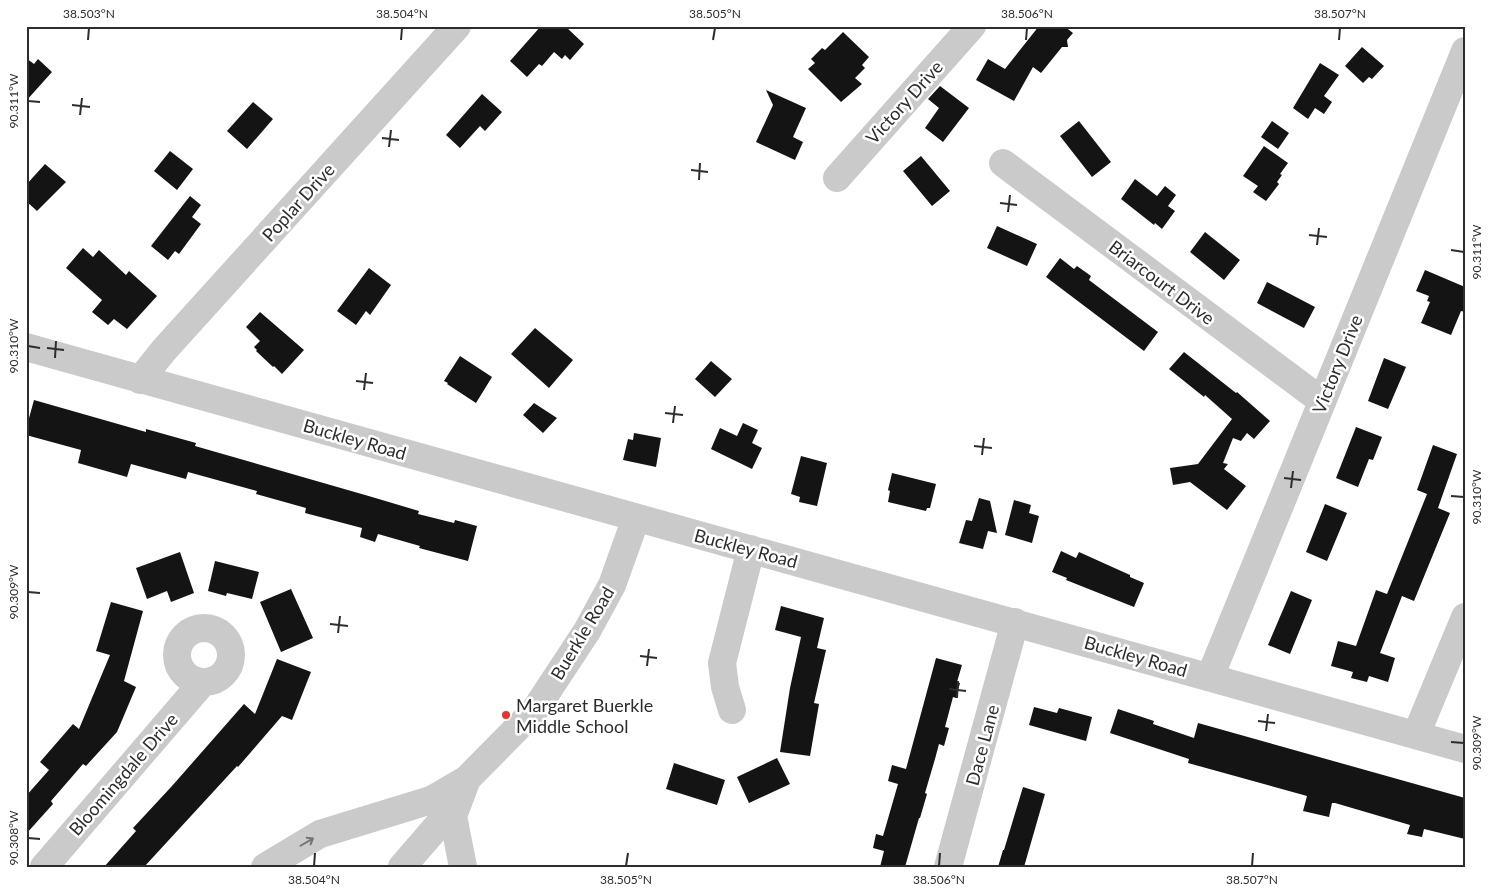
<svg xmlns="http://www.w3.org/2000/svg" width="1491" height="893" font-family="Lato,sans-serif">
<rect width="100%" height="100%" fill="#fff"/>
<path fill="#141414" d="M541 26H565L584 44 570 60 565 55 562 59 554 52 542 66 539 64 527 77 510 61Z
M1039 26H1064L1073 33 1067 40 1068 47H1062L1041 73 1033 67 1014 101 976 80 988 59 1005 69Z
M843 32 869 57 862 65 865 68 855 78 862 84 841 102 808 69 815 63 811 59 822 48 825 50Z
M1362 47 1384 66 1372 79 1369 77 1363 83 1345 66Z
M26 58 34 64 38 59 52 72 26 101Z
M1320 63 1339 75 1324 96 1332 102 1324 114 1315 108 1308 119 1293 108Z
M940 86 969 108 943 142 925 128 939 108 928 99Z
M766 90 806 108 793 137 803 142 795 160 756 142 773 105Z
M482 94 502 112 485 131 480 126 460 148 446 135Z
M253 102 273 119 247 149 227 131Z
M1079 121 1111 162 1092 177 1060 136Z
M1272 121 1289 133 1278 149 1261 137Z
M1264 146 1288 163 1280 174 1282 175 1277 182 1279 184 1266 201 1253 192 1258 186 1243 176Z
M170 151 193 169 177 190 154 171Z
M921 156 950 191 932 206 903 171Z
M45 164 66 182 37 211 26 201V185Z
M1135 179 1157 196 1165 186 1176 195 1168 206 1175 211 1162 229 1155 223 1154 225 1121 199Z
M190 196 201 205 192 217 201 224 179 254 175 251 168 260 151 246Z
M997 226 1037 244 1027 266 987 248Z
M1205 232 1240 260 1224 280 1190 252Z
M83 248 93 257 99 250 126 275 129 271 157 296 127 329 114 319 108 325 92 312 102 300 66 268Z
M1060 258 1074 269 1077 266 1091 276 1089 280 1158 332 1144 351 1046 277Z
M369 268 391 285 370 315 366 311 356 325 337 311Z
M1425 270 1465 287V312L1461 311 1451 335 1421 323 1430 302 1427 301 1429 296 1416 291Z
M1267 282 1315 307 1304 328 1257 303Z
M260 312 304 350 282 374 274 366 273 367 256 351 257 350 254 347 260 341 246 327Z
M535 328 573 360 549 388 511 354Z
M1184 352 1236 393 1237 392 1270 421 1254 439 1247 433 1241 441 1233 438 1223 463 1228 464 1224 469 1246 486 1227 510 1190 482 1173 485 1170 468 1198 464 1232 419 1205 395 1204 397 1169 369Z
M460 356 492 377 476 403 447 384 448 383 444 381Z
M1384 358 1406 367 1388 409 1368 401Z
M711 361 732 379 715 397 695 379Z
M34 400 146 432V429L196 443 195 446 372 497 419 511 418 514 454 523 455 520 477 526 468 561 419 548 420 546 378 534 375 542 360 537 362 528 305 513 306 508 256 494 257 491 188 472 186 479 131 464 127 477 78 463 81 450 26 435V429Z
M534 403 557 418 543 433 523 415Z
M743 423 758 430 752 443 762 448 752 469 711 449 720 428 737 436Z
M1356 427 1382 437 1373 460 1369 459 1358 487 1336 478Z
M634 433 661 438 656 467 623 460 628 439 633 440Z
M1433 445 1457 454 1438 508 1450 513 1414 601 1402 596 1380 653 1395 658 1388 682 1369 676 1367 682 1351 678 1353 672 1331 666 1338 641 1356 646 1376 590 1387 594 1427 494 1417 490Z
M801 456 827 463 817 506 799 502 800 497 791 494Z
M892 473 936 484 930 508H927L926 511 888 502 890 491 888 490Z
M979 498 990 501 997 533 988 531 983 549 959 543 966 520 972 521Z
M1014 500 1031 505 1029 513 1039 516 1032 543 1005 535Z
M1325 504 1347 513 1327 561 1306 552Z
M1061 551 1076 558 1079 552 1130 575V577L1144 583 1134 607 1066 580 1067 578 1052 572Z
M180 552 194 593 171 602 167 591 147 599 136 568Z
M215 561 259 572 252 599 227 593 226 596 208 591Z
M291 589 313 638 281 652 260 602Z
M1291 591 1312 600 1290 654 1268 645Z
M111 602 143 611 124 681 136 687 117 732 86 766 83 764 51 801 53 804 26 834V796L49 770 40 762 73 724 79 729 110 655 96 651Z
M781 606 824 618 817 648 826 650 814 703 819 704 810 756 780 752 790 688 801 637 775 630Z
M936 658 962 665 957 682 960 683 956 698 953 697 945 727 949 728 944 746 939 744 935 759 925 793 927 794 920 818H919L905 867H880L884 851 873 848 876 834 883 836 898 784 888 781 892 765 906 769Z
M277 659 311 672 292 720 282 716 238 767 237 766 144 867H104L136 831 133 828 172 786 244 704 255 714Z
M1034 707 1057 713 1059 708 1092 717 1086 741 1029 725Z
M1118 709 1154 721 1153 724 1194 738 1198 723 1465 798V839L1424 829 1422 837 1407 834 1410 825 1335 803H1332L1329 817 1303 811 1307 796 1188 763 1189 759 1110 733Z
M777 758 790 784 749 803 737 777Z
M674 763 725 780 717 805 666 789Z
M1023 787 1045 794 1024 867H998L1003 850H1004Z"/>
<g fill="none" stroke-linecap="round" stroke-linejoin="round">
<path stroke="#cacaca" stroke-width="28" d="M1003 163 1322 401
M837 178 972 26
M26 347 1465 749
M140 380 164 350 457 26
M177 655a27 27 0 1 1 54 0a27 27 0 1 1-54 0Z
M1210 677 1465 51
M732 710 725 687 722 663 751 549
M1416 735 1465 617
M44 867 203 682
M265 867 320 834 431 800 467 779 535 710 587 631 612 585 636 518
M402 867 440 823 453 816
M463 867 453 816 467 779
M948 867 1015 622"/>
</g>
<defs><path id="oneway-shaft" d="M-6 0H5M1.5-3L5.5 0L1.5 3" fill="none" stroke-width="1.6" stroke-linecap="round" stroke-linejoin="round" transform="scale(1.25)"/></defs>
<use stroke="#747474" href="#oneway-shaft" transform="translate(307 842) rotate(-30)"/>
<path fill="none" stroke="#2d2d2d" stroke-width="2" d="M88 40 89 28M401 40 402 28M713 40 715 28M1026 40 1027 28M1339 40 1340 28M28 101 40 102M72 105 90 107M80 115 82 98M382 138 399 140M389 147 391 130M691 170 708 172M699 180 700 163M1000 203 1017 205M1008 212 1010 195M1309 235 1327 237M1317 245 1319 228M1451 250 1464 252M28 346 40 348M47 348 64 350M55 358 56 341M356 381 373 383M364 390 366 373M665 413 683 415M673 423 675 406M974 446 992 448M982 455 984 438M1284 478 1301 480M1291 488 1293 471M1451 496 1464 497M28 592 40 593M330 624 348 626M338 633 340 616M640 656 657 658M647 666 649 649M949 689 966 691M957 698 958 681M1258 721 1275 723M1266 731 1268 714M1451 742 1464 743M28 838 40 839M314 866 315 853M626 866 628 853M939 866 940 853M1252 866 1253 853"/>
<circle fill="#eb3329" stroke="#fff" stroke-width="2" cx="506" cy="715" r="5"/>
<g text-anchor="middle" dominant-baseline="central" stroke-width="5" stroke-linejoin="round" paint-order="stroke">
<g font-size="18" fill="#2d2d2d" stroke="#fff">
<text transform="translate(904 102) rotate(-48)">Victory Drive</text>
<text transform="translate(298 202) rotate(-48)">Poplar Drive</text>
<text transform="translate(1162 282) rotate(37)">Briarcourt Drive</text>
<text transform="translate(1337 364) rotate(-68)">Victory Drive</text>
<text transform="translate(355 439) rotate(16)">Buckley Road</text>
<text transform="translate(746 548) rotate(15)">Buckley Road</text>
<text transform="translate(582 633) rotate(-59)">Buerkle Road</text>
<text transform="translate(1136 656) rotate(16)">Buckley Road</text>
<text transform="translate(982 745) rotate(-75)">Dace Lane</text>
<text transform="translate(123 774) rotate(-49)">Bloomingdale Drive</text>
</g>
<g font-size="18" fill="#2d2d2d" stroke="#fff" text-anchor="start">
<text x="516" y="705">Margaret Buerkle<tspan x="516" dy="21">Middle School</tspan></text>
</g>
</g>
<rect width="1491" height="893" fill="none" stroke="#ffffff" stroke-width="55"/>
<rect x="28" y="28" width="1436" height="838" fill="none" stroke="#2d2d2d" stroke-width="2"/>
<g font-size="12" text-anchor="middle" fill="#2d2d2d">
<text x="89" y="18">38.503°N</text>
<text x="402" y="18">38.504°N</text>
<text x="715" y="18">38.505°N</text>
<text x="1027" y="18">38.506°N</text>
<text x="1340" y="18">38.507°N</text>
<text transform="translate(14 101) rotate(-90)" y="4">90.311°W</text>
<text transform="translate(1477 252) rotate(-90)" y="4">90.311°W</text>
<text transform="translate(14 346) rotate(-90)" y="4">90.310°W</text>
<text transform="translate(1477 497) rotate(-90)" y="4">90.310°W</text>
<text transform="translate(14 592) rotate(-90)" y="4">90.309°W</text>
<text transform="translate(1477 743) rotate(-90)" y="4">90.309°W</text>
<text transform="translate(14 838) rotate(-90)" y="4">90.308°W</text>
<text x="314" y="884">38.504°N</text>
<text x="626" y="884">38.505°N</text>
<text x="939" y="884">38.506°N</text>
<text x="1252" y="884">38.507°N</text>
</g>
</svg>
